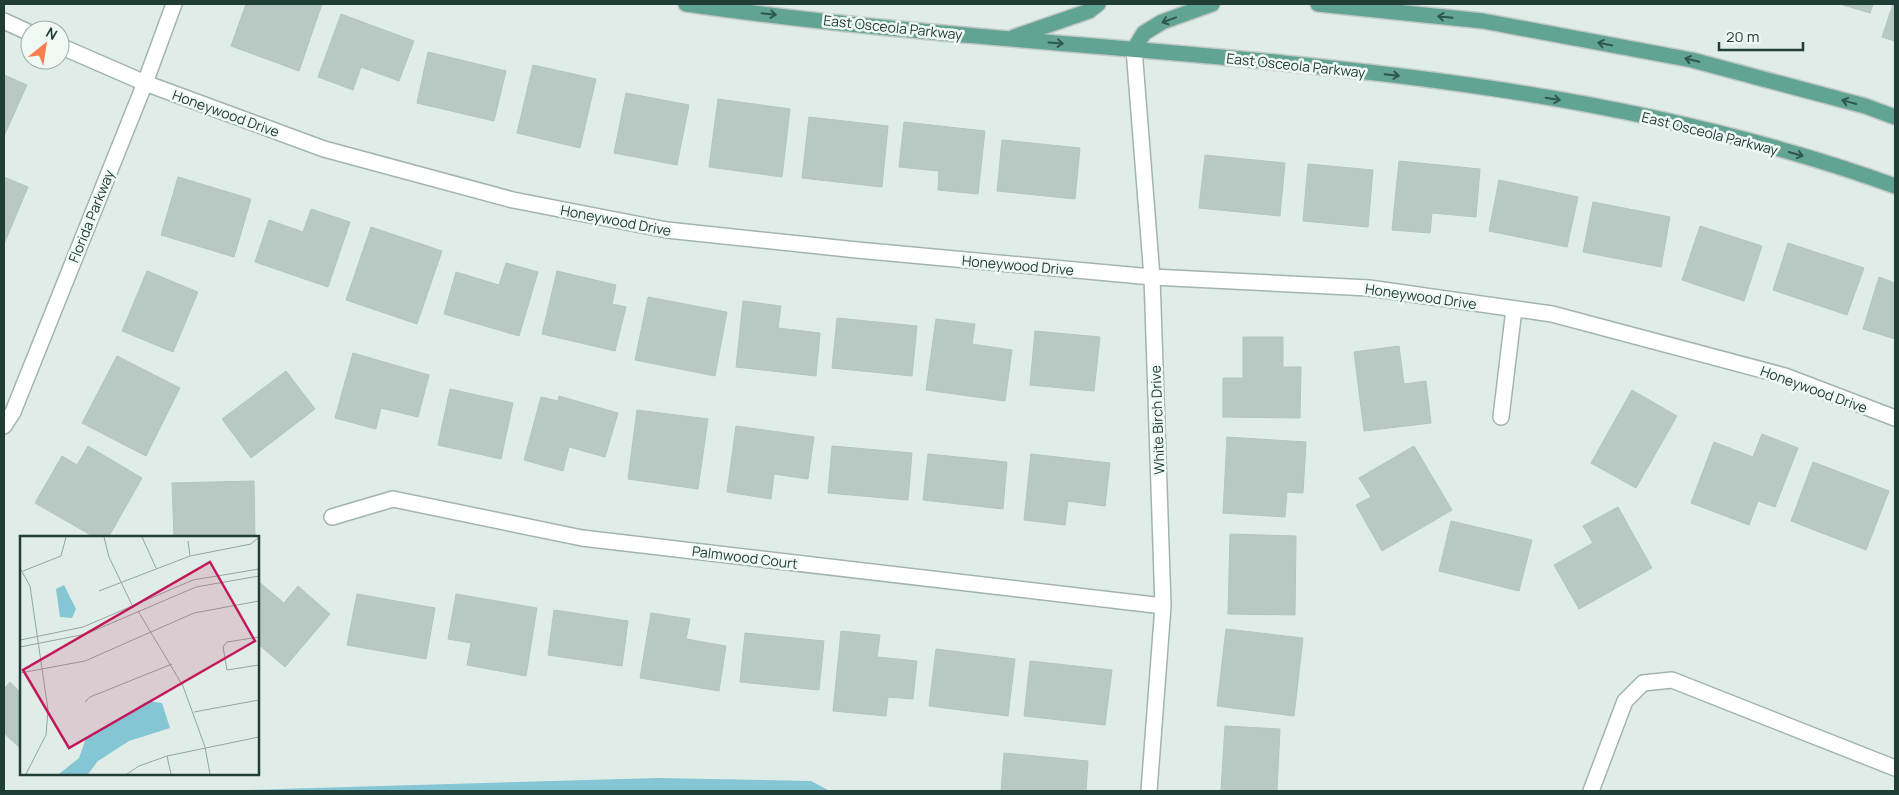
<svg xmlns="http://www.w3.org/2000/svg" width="1899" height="795" font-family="Manrope,sans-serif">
<rect width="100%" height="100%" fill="#e0ece7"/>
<path fill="#84c6d4" d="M657 778 811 781 830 791H211Z"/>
<path fill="#b8c9c3" stroke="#b2c5be" d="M246 4H322L299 71 231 46Z
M1840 4H1873L1870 13Z
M1893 4H1895V41L1882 37Z
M341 14 414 41 399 81 361 67 353 90 318 77Z
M428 52 506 71 494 121 417 103Z
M533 65 596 79 580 148 517 133Z
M4 75 27 85 4 136Z
M626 93 689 105 677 165 614 153Z
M718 99 790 109 782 177 709 167Z
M809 117 888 126 882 187 802 178Z
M904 122 985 131 978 194 938 190 939 171 899 167Z
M1002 140 1080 148 1075 199 997 191Z
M1205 155 1285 163 1280 216 1199 208Z
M1399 161 1480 169 1476 217 1432 213 1430 233 1392 230Z
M1308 164 1373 170 1368 227 1303 221Z
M4 177 28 187 4 244Z
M178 177 251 199 234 257 161 235Z
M1499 180 1578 197 1567 247 1489 231Z
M1593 202 1670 217 1661 267 1583 252Z
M311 209 350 222 328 287 255 262 269 220 303 232Z
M1700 226 1762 246 1744 301 1682 280Z
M371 227 442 251 417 324 346 300Z
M1788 243 1864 268 1847 315 1773 290Z
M506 263 538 272 519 336 444 314 456 272 499 285Z
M147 271 198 292 173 352 122 331Z
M557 271 616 285 612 304 626 307 615 351 542 334Z
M1879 277 1895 283V339L1863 329Z
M648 297 727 312 715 376 635 360Z
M743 301 781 306 778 328 820 333 816 376 736 367Z
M837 318 917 326 912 376 832 368Z
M936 319 975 324 972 344 1012 350 1005 401 926 390Z
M1035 331 1100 337 1094 391 1030 385Z
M1243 337H1283V367H1301L1300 418 1223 417V378H1243Z
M1399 346 1404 384 1426 381 1431 423 1364 431 1354 352Z
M353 353 429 375 418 417 381 408 376 429 335 418Z
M117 356 180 388 146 456 82 423Z
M286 371 315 409 251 458 222 419Z
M450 389 513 403 501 459 438 445Z
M1632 390 1677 416 1636 488 1591 463Z
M559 396 618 413 605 457 569 447 563 471 524 460 541 397 558 401Z
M637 410 708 419 698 489 628 479Z
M736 426 814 437 808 479 774 474 771 499 727 492Z
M1762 434 1798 448 1775 507 1758 501 1749 525 1691 503 1714 442 1753 457Z
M1227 437 1306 442 1303 493 1287 492 1285 517 1223 513Z
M88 446 142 478 108 538H96L35 503 62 456 77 465Z
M832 446 912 453 908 500 828 493Z
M1414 446 1452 510 1382 551 1356 505 1371 497 1359 478Z
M928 454 1007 462 1003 509 923 500Z
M1031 454 1110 463 1105 506 1068 501 1065 525 1024 520Z
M1813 462 1889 491 1866 550 1791 521Z
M254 481 255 538H174L172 483Z
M1618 507 1652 568 1579 609 1554 565 1593 543 1583 526Z
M1451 521 1532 540 1519 591 1439 571Z
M1230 534 1296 536 1295 615 1228 614Z
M258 581 284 603 298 586 330 614 285 667 258 644Z
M357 594 435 608 426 659 347 645Z
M456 594 537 608 526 676 467 665 471 643 448 639Z
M554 610 628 621 622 666 548 655Z
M651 613 690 619 686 639 726 646 719 691 640 678Z
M1226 629 1303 638 1294 716 1217 706Z
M841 631 880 635 877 657 917 661 913 699 888 697 886 716 833 711Z
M745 633 824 641 819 690 740 682Z
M936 649 1015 659 1008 716 929 706Z
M1030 661 1112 670 1105 725 1024 716Z
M10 682 21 693V749L4 733V689Z
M1225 726 1280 729 1277 791H1221Z
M1004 753 1088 761 1086 791H1001Z"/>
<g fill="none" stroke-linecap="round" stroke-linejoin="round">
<defs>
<path id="minor" d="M4 21 30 33
M60 46 145 83 324 149 513 200 667 230 857 250 1152 277 1369 288 1552 314 1785 376 1895 418
M1134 49 1152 277 1163 606 1149 791
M1501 417 1514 309
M4 426 13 412 145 83 174 4
M332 517 393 499 582 538 1163 606
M1591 791 1625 701 1643 683 1672 680 1895 768"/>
<path id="major" d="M686 4C1088 62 1508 46 1895 186
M1318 4 1483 21 1692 60 1865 106 1895 117
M1014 37 1089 11 1098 4
M1134 49 1144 33 1162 22 1212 4"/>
</defs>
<use href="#minor" stroke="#a3b4ae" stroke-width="18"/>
<use href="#major" stroke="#c1c9c7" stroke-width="18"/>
<use href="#minor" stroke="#fff" stroke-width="15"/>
<use href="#major" stroke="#62a494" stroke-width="15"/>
</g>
<defs><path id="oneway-shaft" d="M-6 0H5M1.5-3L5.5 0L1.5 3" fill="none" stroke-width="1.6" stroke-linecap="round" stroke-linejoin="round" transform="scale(1.25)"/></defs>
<g stroke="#30574e">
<use href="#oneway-shaft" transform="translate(769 14) rotate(6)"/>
<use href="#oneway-shaft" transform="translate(1445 17) rotate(-174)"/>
<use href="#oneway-shaft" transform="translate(1169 20) rotate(159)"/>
<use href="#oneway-shaft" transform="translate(1056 43) rotate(4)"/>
<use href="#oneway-shaft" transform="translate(1605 44) rotate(-169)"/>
<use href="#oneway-shaft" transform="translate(1692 60) rotate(-167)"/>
<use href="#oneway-shaft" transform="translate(1392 75) rotate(6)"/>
<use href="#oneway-shaft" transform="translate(1553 99) rotate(10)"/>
<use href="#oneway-shaft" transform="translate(1849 102) rotate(-165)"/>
<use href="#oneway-shaft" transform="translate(1796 154) rotate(16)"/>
</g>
<g text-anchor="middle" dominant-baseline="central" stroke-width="5" stroke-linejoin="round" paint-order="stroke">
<g font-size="14" fill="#203d36" stroke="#f0f8f4">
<text transform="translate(893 27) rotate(6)">East Osceola Parkway</text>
<text transform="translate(1296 65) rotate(6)">East Osceola Parkway</text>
<text transform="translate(226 113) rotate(20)">Honeywood Drive</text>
<text transform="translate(1710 133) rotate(14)">East Osceola Parkway</text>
<text transform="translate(91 216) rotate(-68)">Florida Parkway</text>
<text transform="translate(616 220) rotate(11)">Honeywood Drive</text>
<text transform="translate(1018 265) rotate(5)">Honeywood Drive</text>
<text transform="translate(1421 296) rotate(8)">Honeywood Drive</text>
<text transform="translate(1814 389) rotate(20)">Honeywood Drive</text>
<text transform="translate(1157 420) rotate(-92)">White Birch Drive</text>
<text transform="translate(745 557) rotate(7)">Palmwood Court</text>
</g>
</g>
<g transform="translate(20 536)">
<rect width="239" height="239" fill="#e0ece7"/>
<path d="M44 49 56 73 52 82 40 81 36 53ZM128 165 142 167 150 192 109 205 78 225 68 238H39L59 222 66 202Z" fill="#84c6d4"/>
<path fill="none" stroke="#93a6a0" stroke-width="1" d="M84 1 89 21 112 69M122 1 136 32M168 5 170 20M0 32 10 50 28 174 26 199 6 238M3 35 41 20 46 1M79 55 170 20 231 8 239 1M118 75 163 150 185 211 190 238M239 101 207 106 203 111 207 134 239 129M0 104 63 91 173 44 239 33M0 111 66 98 176 51 239 40M0 137 65 125 174 77 239 65M65 166 70 161 152 128M174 176 239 164M147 220 151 238M107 238 119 230 147 220 239 201"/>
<path fill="#c2185b" fill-opacity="0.15" stroke="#c2185b" stroke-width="2.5" d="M190 26 235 105 49 212 3 134Z"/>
<rect width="239" height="239" fill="none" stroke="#203d36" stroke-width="2.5"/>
</g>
<rect width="1899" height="795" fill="none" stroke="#203d36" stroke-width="10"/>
<g transform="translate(45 45) rotate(30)"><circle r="24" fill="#f0f8f4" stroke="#9dada8"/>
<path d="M0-4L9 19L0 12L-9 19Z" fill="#f97e50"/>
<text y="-8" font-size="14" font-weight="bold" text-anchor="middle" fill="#203d36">N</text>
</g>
<path d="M1719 42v8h84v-8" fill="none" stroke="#203d36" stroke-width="2.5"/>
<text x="1726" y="42" font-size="15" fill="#203d36" stroke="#f0f8f4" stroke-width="4" paint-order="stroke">20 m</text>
</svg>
